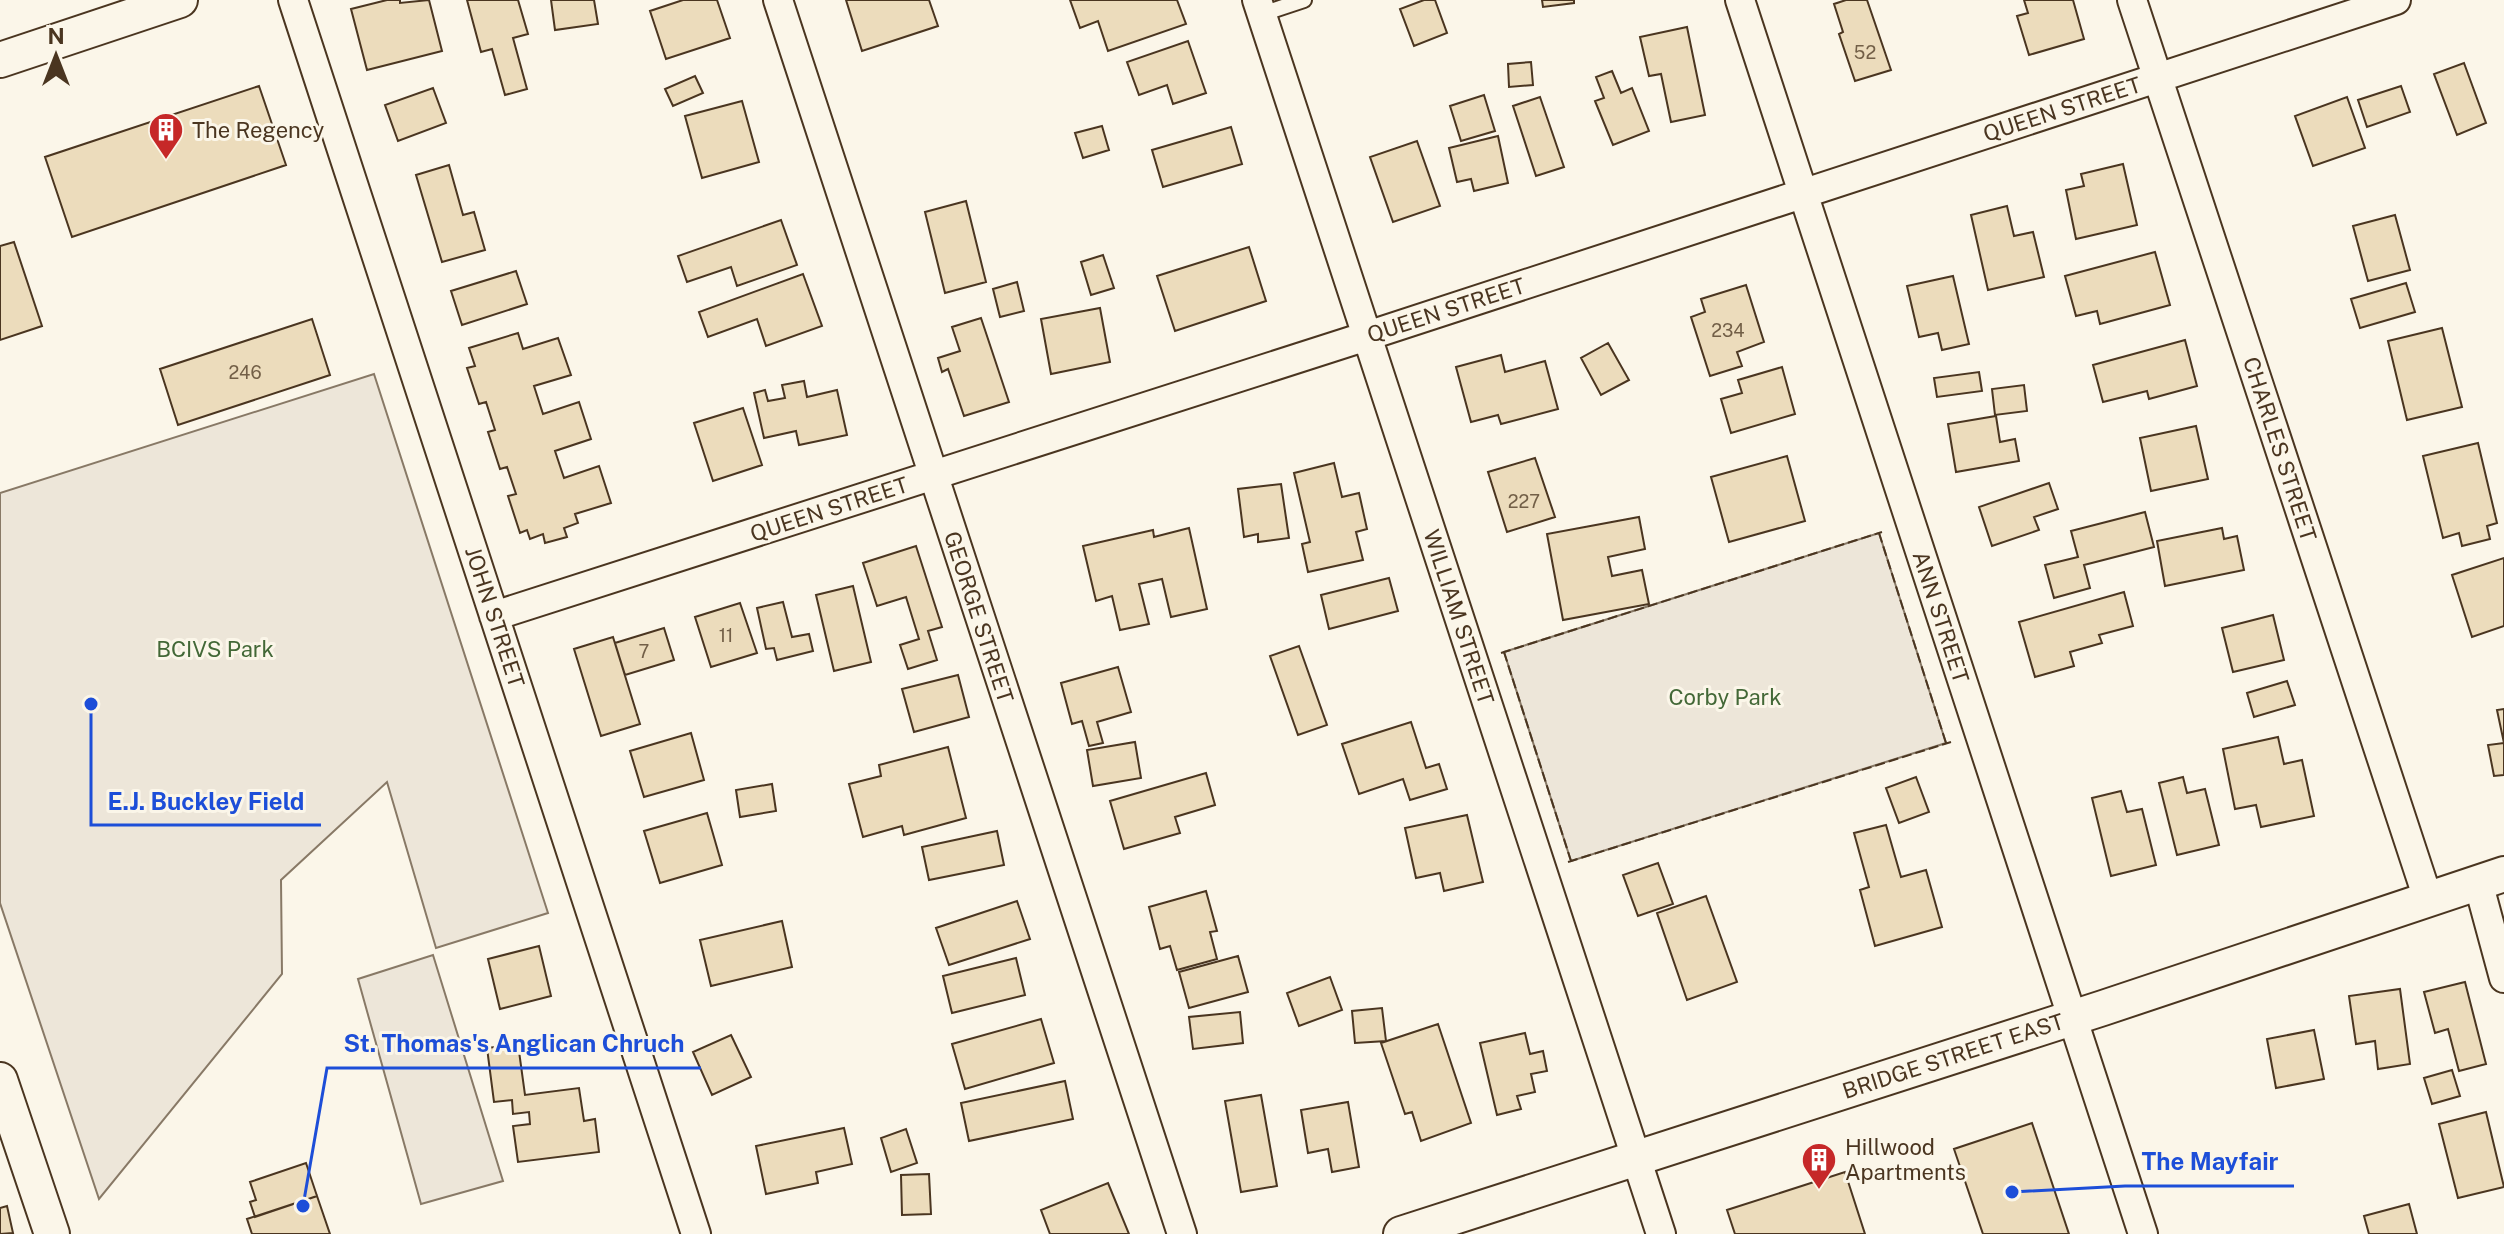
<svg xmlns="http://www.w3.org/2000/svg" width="2504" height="1234" font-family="'Public Sans',sans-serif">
<rect width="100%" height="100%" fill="#fbf6e9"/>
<path fill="#ede6d9" stroke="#887966" stroke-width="2" d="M374 374 548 913 436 948 387 782 281 880 282 974 99 1199 0 903V493Z
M1879 533 1946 743 1571 861 1504 652Z
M433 955 503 1181 421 1204 358 979Z"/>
<path fill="#ecdcbc" stroke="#4a3520" stroke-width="2" d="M387 0H400V3L429 0 442 51 367 70 351 9Z
M467 0H518L528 34 513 38 527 89 505 95 492 49 481 52Z
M551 0H594L598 24 555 30Z
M683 0H717L730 38 666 59 650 11Z
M846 0H929L938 26 862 51Z
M1070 0H1177L1186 24 1108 51 1098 21 1080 28Z
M1424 0H1435L1447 33 1414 46 1400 9Z
M1542 0H1574V3L1543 7Z
M1846 0H1867L1891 70 1855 81 1839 34 1843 32 1834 4Z
M2024 0H2073L2084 39 2029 55 2017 16 2028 13Z
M1687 27 1705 115 1671 122 1661 74 1649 76 1640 37Z
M1188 41 1206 93 1173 104 1167 85 1139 95 1127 62Z
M1531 62 1533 85 1509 87 1508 64Z
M2464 63 2486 123 2457 135 2434 74Z
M1612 71 1621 93 1632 88 1649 131 1613 145 1595 101 1604 98 1596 77Z
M695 76 703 93 673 106 665 89Z
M259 86 286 165 72 237 45 157Z
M2401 86 2410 112 2367 127 2358 100Z
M433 88 446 123 398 141 385 105Z
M1484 95 1495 131 1461 141 1450 106Z
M1540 97 1564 167 1536 176 1513 106Z
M2347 97 2365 148 2313 166 2295 116Z
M742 101 759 162 702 178 685 116Z
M1102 126 1109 150 1083 158 1075 133Z
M1231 127 1242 164 1163 187 1152 150Z
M1498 136 1508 183 1474 191 1471 179 1457 182 1449 148Z
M1417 141 1440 206 1393 222 1370 157Z
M2123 164 2137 225 2076 239 2066 190 2084 186 2081 174Z
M449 165 463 215 474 212 485 250 442 262 416 175Z
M966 201 986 282 945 293 925 212Z
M2007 206 2014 236 2033 232 2044 277 1988 290 1971 215Z
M2395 215 2410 270 2368 281 2353 226Z
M781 220 797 265 737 286 731 267 687 282 678 256Z
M14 242 42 326 0 340V246Z
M1249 247 1266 301 1175 331 1157 276Z
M2155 252 2170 305 2100 324 2097 311 2076 316 2065 276Z
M1103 255 1114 288 1091 295 1081 262Z
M516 271 527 304 462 325 451 291Z
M803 274 822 326 766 346 757 319 708 337 699 312Z
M1953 276 1969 344 1942 350 1938 333 1919 337 1907 286Z
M1017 282 1024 311 1000 317 993 289Z
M2406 283 2415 312 2360 328 2351 299Z
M1746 285 1764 342 1737 352 1742 366 1710 376 1691 317 1705 312 1701 299Z
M1100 308 1110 362 1051 374 1041 319Z
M981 318 1009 402 964 416 948 369 942 372 938 358 960 351 952 327Z
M312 319 330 375 178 425 160 369Z
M2442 328 2462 407 2407 420 2388 341Z
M518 333 523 349 558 338 571 375 534 386 543 414 579 402 591 439 555 451 564 478 599 466 611 503 575 514 578 523 564 528 567 537 545 543 543 534 530 539 527 530 520 533 508 496 516 494 507 467 500 469 488 432 495 430 486 402 479 404 467 368 475 366 469 348Z
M2185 340 2197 386 2149 399 2147 391 2103 402 2093 365Z
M1608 343 1629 380 1601 395 1581 358Z
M1501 355 1505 372 1545 361 1558 409 1501 424 1498 415 1471 422 1456 367Z
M1782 367 1795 414 1731 433 1721 399 1742 393 1738 380Z
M1979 372 1982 391 1937 397 1934 378Z
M804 381 807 397 837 390 847 435 799 445 796 431 764 438 754 393 765 390 768 401 785 398 782 385Z
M2024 385 2027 411 1995 415 1992 389Z
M743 408 762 465 713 481 694 423Z
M1996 416 2000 442 2015 439 2019 461 1956 472 1948 424Z
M2196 426 2208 479 2151 491 2140 438Z
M2478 443 2497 523 2487 526 2490 539 2462 546 2459 533 2443 538 2423 456Z
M1787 456 1805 521 1729 542 1711 477Z
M1535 458 1555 517 1507 532 1488 472Z
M1334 463 1342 497 1359 493 1367 529 1356 532 1363 560 1308 572 1302 544 1310 542 1294 473Z
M2049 483 2058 509 2034 517 2039 530 1992 546 1979 507Z
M1281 484 1289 538 1258 542V534L1244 537 1238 489Z
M2145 512 2154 547 2084 565 2090 588 2054 598 2045 565 2078 557 2071 531Z
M1639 517 1645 549 1608 557 1612 576 1642 570 1649 604 1563 620 1547 534Z
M1189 528 1207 609 1171 617 1162 579 1139 584 1149 624 1120 630 1112 596 1096 601 1083 546 1153 530 1154 537Z
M2222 528 2224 539 2237 536 2244 570 2165 586 2157 541Z
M916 546 942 627 928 631 937 660 908 669 900 645 919 639 906 597 877 606 863 563Z
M2504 558V626L2472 637 2452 575Z
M1389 578 1398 611 1329 629 1321 595Z
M853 586 871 662 834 671 816 595Z
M2124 592 2133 626 2099 635 2102 643 2070 652 2074 666 2035 677 2019 622Z
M783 602 792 637 809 634 813 651 777 660 774 648 766 649 757 608Z
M740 603 757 653 711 667 695 617Z
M2273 615 2284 660 2233 672 2222 628Z
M664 628 674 660 625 675 615 643Z
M613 637 640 724 601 736 574 649Z
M1299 646 1327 725 1298 735 1270 656Z
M1118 667 1131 712 1097 722 1103 743 1089 746 1082 721 1072 724 1061 683Z
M958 675 969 717 914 732 902 689Z
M2287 681 2295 705 2254 717 2247 693Z
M2504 709V775L2494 776 2488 745 2504 743 2497 710Z
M1411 722 1426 768 1439 764 1447 789 1410 800 1403 779 1359 794 1342 744Z
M691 733 704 780 644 797 630 751Z
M2278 737 2284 764 2302 760 2314 816 2261 827 2256 805 2235 809 2223 749Z
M1135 742 1141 778 1093 786 1087 750Z
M948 747 966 818 904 835 902 826 863 837 849 784 881 776 879 765Z
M1206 773 1215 805 1175 817 1180 833 1124 849 1110 801Z
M1916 777 1929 812 1899 823 1886 788Z
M2183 777 2187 793 2205 789 2219 845 2177 855 2159 783Z
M772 784 776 811 740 817 736 790Z
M2121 791 2127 812 2142 809 2156 865 2111 876 2092 798Z
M707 813 722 865 660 883 644 831Z
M1467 815 1483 882 1444 891 1440 873 1416 878 1405 828Z
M1886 825 1901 877 1926 870 1942 927 1875 946 1860 890 1869 887 1854 833Z
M997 831 1004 865 929 880 922 847Z
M1658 863 1673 904 1638 916 1623 875Z
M1206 891 1217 931 1210 932 1217 959 1177 970 1170 946 1160 949 1149 907Z
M1706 896 1737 982 1687 1000 1657 913Z
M1017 901 1030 939 949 965 936 928Z
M782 921 792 967 711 986 700 940Z
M539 946 551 996 500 1009 488 959Z
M1238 956 1248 992 1189 1008 1179 972Z
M1016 958 1025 995 952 1013 943 976Z
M1330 977 1342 1010 1299 1026 1287 993Z
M2465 982 2486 1064 2459 1071 2448 1029 2435 1033 2424 992Z
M2400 989 2410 1064 2378 1069 2375 1041 2356 1044 2349 996Z
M1382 1008 1386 1041 1355 1043 1352 1011Z
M1240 1012 1243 1043 1193 1049 1189 1017Z
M1041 1019 1054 1063 965 1089 952 1044Z
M1438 1024 1471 1123 1421 1141 1412 1112 1405 1114 1381 1043Z
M2314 1030 2324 1079 2276 1088 2267 1039Z
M1525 1033 1530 1054 1543 1051 1547 1071 1531 1074 1535 1092 1517 1096 1521 1109 1497 1115 1480 1043Z
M731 1035 751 1077 712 1095 693 1052Z
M518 1044 525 1095 579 1088 584 1121 595 1119 599 1152 518 1162 513 1126 530 1124 529 1112 513 1114 512 1100 494 1102 487 1048Z
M2452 1070 2460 1096 2432 1104 2424 1078Z
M1065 1081 1073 1119 969 1141 961 1103Z
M1261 1095 1277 1186 1241 1192 1225 1101Z
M1348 1102 1359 1167 1332 1172 1328 1149 1308 1153 1301 1110Z
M2486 1112 2504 1187 2458 1198 2439 1124Z
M2032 1123 2069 1234H1983L1954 1149Z
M844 1128 852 1164 816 1172 818 1183 766 1194 756 1146Z
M906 1129 917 1163 891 1172 881 1138Z
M306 1163 317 1196 255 1217 250 1202 256 1200 250 1182Z
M1845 1172 1865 1234H1735L1727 1210Z
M929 1174 931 1214 902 1215 901 1175Z
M1108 1183 1129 1234H1050L1041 1210Z
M317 1196 330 1234H252L247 1219Z
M2409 1204 2417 1234H2369L2364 1216Z
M7 1206 13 1233 0 1234V1208Z"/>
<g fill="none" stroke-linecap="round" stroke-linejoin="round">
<defs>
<path id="service" d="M1262 14 1304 0"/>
<path id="minor" d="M293 0 696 1234
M778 0 1182 1234
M1257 0 1661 1234
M1740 0 2143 1234
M2132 0 2428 899
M494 616 1367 336 2396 0
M2478 882 2504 978"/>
<path id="tertiary" d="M0 60 180 0
M0 1080 52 1234
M1401 1234 2103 1008 2504 874"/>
</defs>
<use href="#service" stroke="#4a3520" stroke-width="18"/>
<use href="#minor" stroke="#4a3520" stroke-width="32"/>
<use href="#tertiary" stroke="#4a3520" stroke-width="38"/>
<use href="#service" stroke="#fbf6e9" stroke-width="14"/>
<use href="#minor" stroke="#fbf6e9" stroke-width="28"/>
<use href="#tertiary" stroke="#fbf6e9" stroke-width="34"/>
<path stroke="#4a3520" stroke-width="2" stroke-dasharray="10 4" stroke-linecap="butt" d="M1879 533 1946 743
M1504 652 1571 861
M1501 653 1882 532
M1568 862 1951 742"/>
</g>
<defs>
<symbol id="building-pin" viewBox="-11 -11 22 30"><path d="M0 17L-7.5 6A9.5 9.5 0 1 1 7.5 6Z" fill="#c62828" stroke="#fbf6e9"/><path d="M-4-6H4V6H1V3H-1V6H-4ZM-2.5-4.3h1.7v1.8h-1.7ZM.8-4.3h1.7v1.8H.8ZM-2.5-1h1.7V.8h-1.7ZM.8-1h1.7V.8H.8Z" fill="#fff"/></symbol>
</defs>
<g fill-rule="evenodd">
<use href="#building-pin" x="146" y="110" width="40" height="54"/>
<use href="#building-pin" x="1799" y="1140" width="40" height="54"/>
</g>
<g text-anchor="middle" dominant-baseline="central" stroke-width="6" stroke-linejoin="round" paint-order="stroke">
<g font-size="18" fill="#725f47">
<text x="1865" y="52">52</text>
<text x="1728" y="330">234</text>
<text x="245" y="372">246</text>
<text x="1524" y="501">227</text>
<text x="726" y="635">11</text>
<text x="644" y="651">7</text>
</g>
<g font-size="22" fill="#4a3520" stroke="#fbf6e9">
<text transform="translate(2062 109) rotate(-18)">QUEEN STREET</text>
<text transform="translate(1446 310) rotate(-18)">QUEEN STREET</text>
<text transform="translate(2280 449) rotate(72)">CHARLES STREET</text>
<text transform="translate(829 509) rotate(-18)">QUEEN STREET</text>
<text transform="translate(495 617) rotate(72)">JOHN STREET</text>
<text transform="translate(979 617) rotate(72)">GEORGE STREET</text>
<text transform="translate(1459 617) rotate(72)">WILLIAM STREET</text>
<text transform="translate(1941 617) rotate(72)">ANN STREET</text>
<text transform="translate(1953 1056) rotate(-18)">BRIDGE STREET EAST</text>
</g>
<g font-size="22" fill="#4a3520" stroke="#fbf6e9" text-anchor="start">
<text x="192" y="130">The Regency</text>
<text x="1845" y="1147">Hillwood<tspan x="1845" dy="25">Apartments</tspan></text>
</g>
<g font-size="22" fill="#436837" stroke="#fbf6e9">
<text x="215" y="649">BCIVS Park</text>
<text x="1725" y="697">Corby Park</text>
</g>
</g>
<path fill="none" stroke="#1d4ed8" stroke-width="3" d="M91 704L91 825H321M303 1206L327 1068H701M2012 1192L2125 1186H2294"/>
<g fill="#1d4ed8" stroke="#fbf6e9" stroke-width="3">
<circle cx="91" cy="704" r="8"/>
<circle cx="303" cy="1206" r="8"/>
<circle cx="2012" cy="1192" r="8"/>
</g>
<g font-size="24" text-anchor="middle" font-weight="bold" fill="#1d4ed8" stroke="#fbf6e9" stroke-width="6" stroke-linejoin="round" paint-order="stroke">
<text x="206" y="810">E.J. Buckley Field</text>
<text x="514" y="1052">St. Thomas's Anglican Chruch</text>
<text x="2210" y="1170">The Mayfair</text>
</g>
<g transform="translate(56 56)" stroke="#fbf6e9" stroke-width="6" paint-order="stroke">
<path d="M0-6L14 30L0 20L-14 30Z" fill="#4a3520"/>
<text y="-12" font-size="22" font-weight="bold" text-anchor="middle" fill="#4a3520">N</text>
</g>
</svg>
